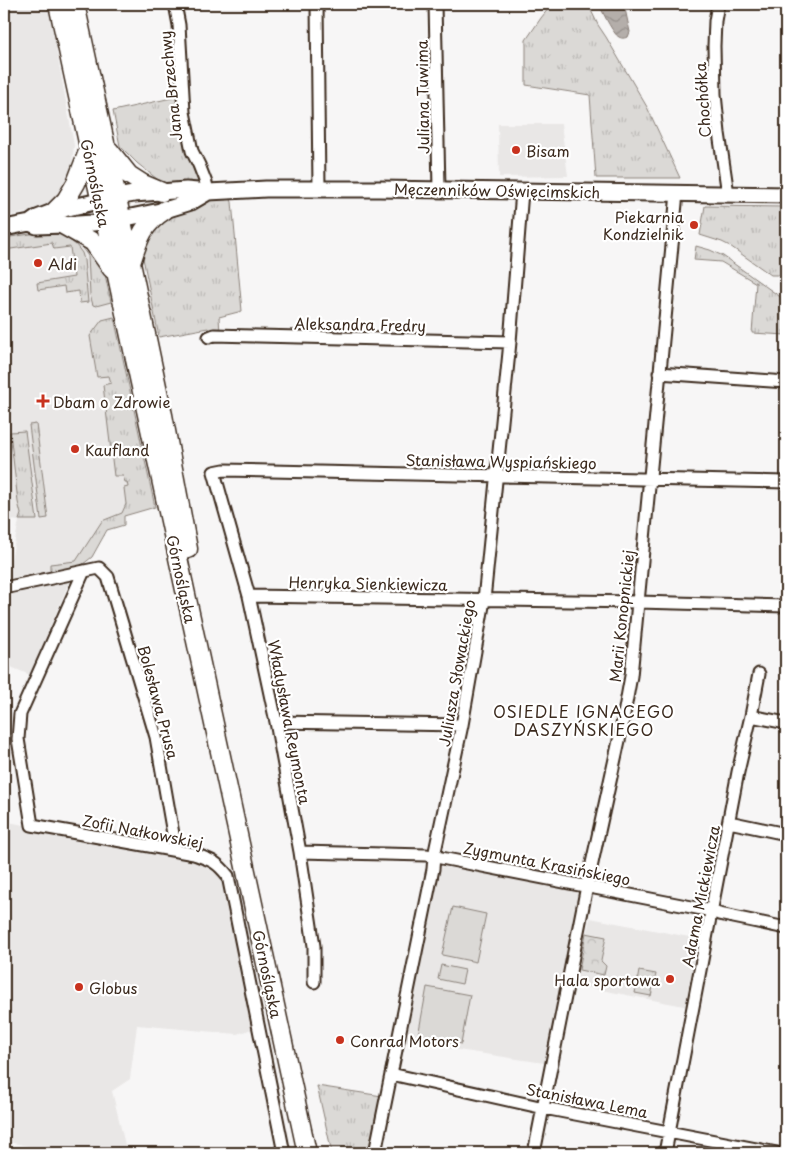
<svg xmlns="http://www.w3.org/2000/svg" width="790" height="1157" font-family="'Playpen Sans',sans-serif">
<defs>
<pattern id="grass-tufts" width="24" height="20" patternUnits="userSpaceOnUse" patternTransform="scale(1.25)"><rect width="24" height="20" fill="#dbd9d6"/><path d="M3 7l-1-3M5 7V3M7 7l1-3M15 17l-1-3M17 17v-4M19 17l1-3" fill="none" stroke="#bdbab7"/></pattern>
<pattern id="park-crowns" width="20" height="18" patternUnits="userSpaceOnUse" patternTransform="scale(1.25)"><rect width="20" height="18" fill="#dbd9d6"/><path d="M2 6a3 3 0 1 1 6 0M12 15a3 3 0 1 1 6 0" fill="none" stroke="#bdbab7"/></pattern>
<pattern id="water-waves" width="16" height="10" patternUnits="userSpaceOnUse" patternTransform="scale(1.25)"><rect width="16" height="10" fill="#b4aeaa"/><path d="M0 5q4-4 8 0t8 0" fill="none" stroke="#948e8a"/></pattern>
</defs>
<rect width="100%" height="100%" fill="#f7f6f6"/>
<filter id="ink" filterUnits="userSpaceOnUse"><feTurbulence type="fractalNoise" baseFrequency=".02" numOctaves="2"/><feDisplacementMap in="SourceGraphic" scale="10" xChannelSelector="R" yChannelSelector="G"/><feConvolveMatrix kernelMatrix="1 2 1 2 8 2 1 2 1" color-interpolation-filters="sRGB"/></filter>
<g filter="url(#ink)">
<path fill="#e9e7e6" d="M4 4H48L74 145 71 174 61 191 48 204 35 211 4 217Z
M498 124H561L568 176 499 177Z
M33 230 57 231 73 234 104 270 155 507 124 516 104 524 77 566 7 579 19 521 4 519V235Z
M70 580 30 675 11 667 4 670V594Z
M4 821 196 860 222 878 252 1029 237 1034 137 1025 130 1079 112 1091 127 1153H60L4 1141Z
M439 866 581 889 544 1063 405 1042Z
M590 918 700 939 689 1007 575 985Z"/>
<path fill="url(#grass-tufts)" stroke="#8b827a" d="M552 4H588L598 25 606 37 647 107 680 178H596L590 95 526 85V40L541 18Z
M176 97C180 127 191 154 201 182L162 183 137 163 120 146 113 111Z
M230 197 232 202 242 311 219 317 220 333 210 331 208 328 159 337 143 258 142 247 145 240 169 214 216 198Z
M705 206 786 207V275H771L730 246 722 242 700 235Z
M37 233 63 235 76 245 82 253 84 260 88 302 80 303 79 291 65 293 64 286 38 290 37 283 74 277 70 247 54 249 52 243 4 250V238Z
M85 241 104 270 111 302 96 306 93 305 90 295 88 256 80 245Z
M696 246 710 250 723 256 786 301V309L784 311 786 313V335L752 333 756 283 721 262 694 260Z
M114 317 155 507 124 516V525L107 530 92 557 87 561 79 567 52 573 50 570V564L76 561 102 521 122 513 126 504 124 488 128 487 127 482H125L123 476H114L103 385 111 383 109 376 97 377 90 336 102 320Z
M36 424 48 518 41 519 29 425Z
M25 431 37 520H19L21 514 18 502 10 432Z
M317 1086 382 1096 369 1153H332Z"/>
<path fill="url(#park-crowns)" stroke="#8b827a" d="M586 933 606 937 601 961 606 966 604 975 579 970Z
M639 971 656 974 651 996 635 993Z"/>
<path fill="#dbd9d6" stroke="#8b827a" d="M453 907 486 914 476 962 442 955Z
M441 965 465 970 462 984 438 979Z
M427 987 470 995 461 1044 418 1036Z"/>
<path fill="url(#water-waves)" stroke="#847972" d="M599 4H624L630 32 628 37C624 38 623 39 619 37 613 34 602 11 599 4Z"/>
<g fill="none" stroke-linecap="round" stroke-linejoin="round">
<defs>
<path id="street" d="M175 4 179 25 184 112 192 151 199 165 206 183 208 192
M317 4 319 189
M435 4 439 189
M718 4 715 21 714 46 715 94 719 133 728 194
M209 337 214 335 510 342
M659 373 786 382
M84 571 20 714 18 739 32 825 194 854C211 860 216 861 228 876L284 1153
M4 588 99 568 108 577 156 737 176 851
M249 596 638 602 786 606
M751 716 786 723
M276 722 462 725
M729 822 786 834
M300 852 426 855 712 911 719 914 786 928
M314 982V946L300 852 276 722 249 596 214 472 224 470 786 482
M391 1074 544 1108 777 1153
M375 1153 433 869 434 856 462 725 484 600 510 342 522 191
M534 1153 587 886 620 736 631 676 677 193
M665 1153 738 772 751 716 759 674"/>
<path id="secondary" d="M30 223 37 226 63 225 93 223 121 219 165 210 191 202 208 192
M4 228 30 223 37 218 55 211 117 197 134 194 186 190 208 192 266 189H379L786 195"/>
<path id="primary" d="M58 4 307 1153
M75 4 131 263 163 415 188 549
M109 150 129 175 143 184 162 192
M55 211 66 200 76 183 89 149
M63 225 93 242 112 269
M131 263C139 238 142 225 165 210"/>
</defs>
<use href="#street" stroke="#3b2a1e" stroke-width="15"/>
<use href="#secondary" stroke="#3b2a1e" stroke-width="19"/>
<use href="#primary" stroke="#3b2a1e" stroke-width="21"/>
<use href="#street" stroke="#fff" stroke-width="11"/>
<use href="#secondary" stroke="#fff" stroke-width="15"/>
<use href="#primary" stroke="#fff" stroke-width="18"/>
</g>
</g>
<g fill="#c8321e" stroke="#fff" stroke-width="2">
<circle cx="516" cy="150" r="5"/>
<circle cx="694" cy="225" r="5"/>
<circle cx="38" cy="263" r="5"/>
<path d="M40.5 393.5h5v5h5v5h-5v5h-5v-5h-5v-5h5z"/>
<circle cx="75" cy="449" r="5"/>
<circle cx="670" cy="979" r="5"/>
<circle cx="79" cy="987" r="5"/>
<circle cx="340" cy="1040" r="5"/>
</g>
<g text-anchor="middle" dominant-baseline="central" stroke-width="4.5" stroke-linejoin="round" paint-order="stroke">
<g font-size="15" fill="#3b2a1e" stroke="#fff">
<text transform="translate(170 86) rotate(-96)">Jana Brzechwy</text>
<text transform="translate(422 97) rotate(-91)">Juliana Tuwima</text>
<text transform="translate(702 100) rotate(-94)">Chochółka</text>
<text transform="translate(96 183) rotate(78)">Górnośląska</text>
<text transform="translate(497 190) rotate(1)">Męczenników Oświęcimskich</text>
<text transform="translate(360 324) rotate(1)">Aleksandra Fredry</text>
<text transform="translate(501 461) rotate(1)">Stanisława Wyspiańskiego</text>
<text transform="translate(182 579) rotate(78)">Górnośląska</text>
<text transform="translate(368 583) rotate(1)">Henryka Sienkiewicza</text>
<text transform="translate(621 616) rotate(-84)">Marii Konopnickiej</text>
<text transform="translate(456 673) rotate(-80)">Juliusza Słowackiego</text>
<text transform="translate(159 702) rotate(75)">Bolesława Prusa</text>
<text transform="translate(290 722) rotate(79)">Władysława Reymonta</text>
<text transform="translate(143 831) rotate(11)">Zofii Nałkowskiej</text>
<text transform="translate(547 863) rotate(11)">Zygmunta Krasińskiego</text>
<text transform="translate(700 896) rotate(-79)">Adama Mickiewicza</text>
<text transform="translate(268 974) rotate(78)">Górnośląska</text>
<text transform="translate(587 1100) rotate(11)">Stanisława Lema</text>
</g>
<g font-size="15" fill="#3b2a1e" stroke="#fff" text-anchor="start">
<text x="526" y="150">Bisam</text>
<text x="684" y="216" text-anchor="end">Piekarnia<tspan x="684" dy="17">Kondzielnik</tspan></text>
<text x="48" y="263">Aldi</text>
<text x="53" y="401">Dbam o Zdrowie</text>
<text x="85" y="449">Kaufland</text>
<text x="660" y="979" text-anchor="end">Hala sportowa</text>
<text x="89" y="987">Globus</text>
<text x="350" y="1040">Conrad Motors</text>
</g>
<g font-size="16" letter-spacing="1" fill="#3b2a1e" stroke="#fff">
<text x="584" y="711">OSIEDLE IGNACEGO<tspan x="584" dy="18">DASZYŃSKIEGO</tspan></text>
</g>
</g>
<rect width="790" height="1157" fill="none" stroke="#fff" stroke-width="20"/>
<rect x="10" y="10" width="770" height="1137" fill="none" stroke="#3b2a1e" stroke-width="2" filter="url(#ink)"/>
</svg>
